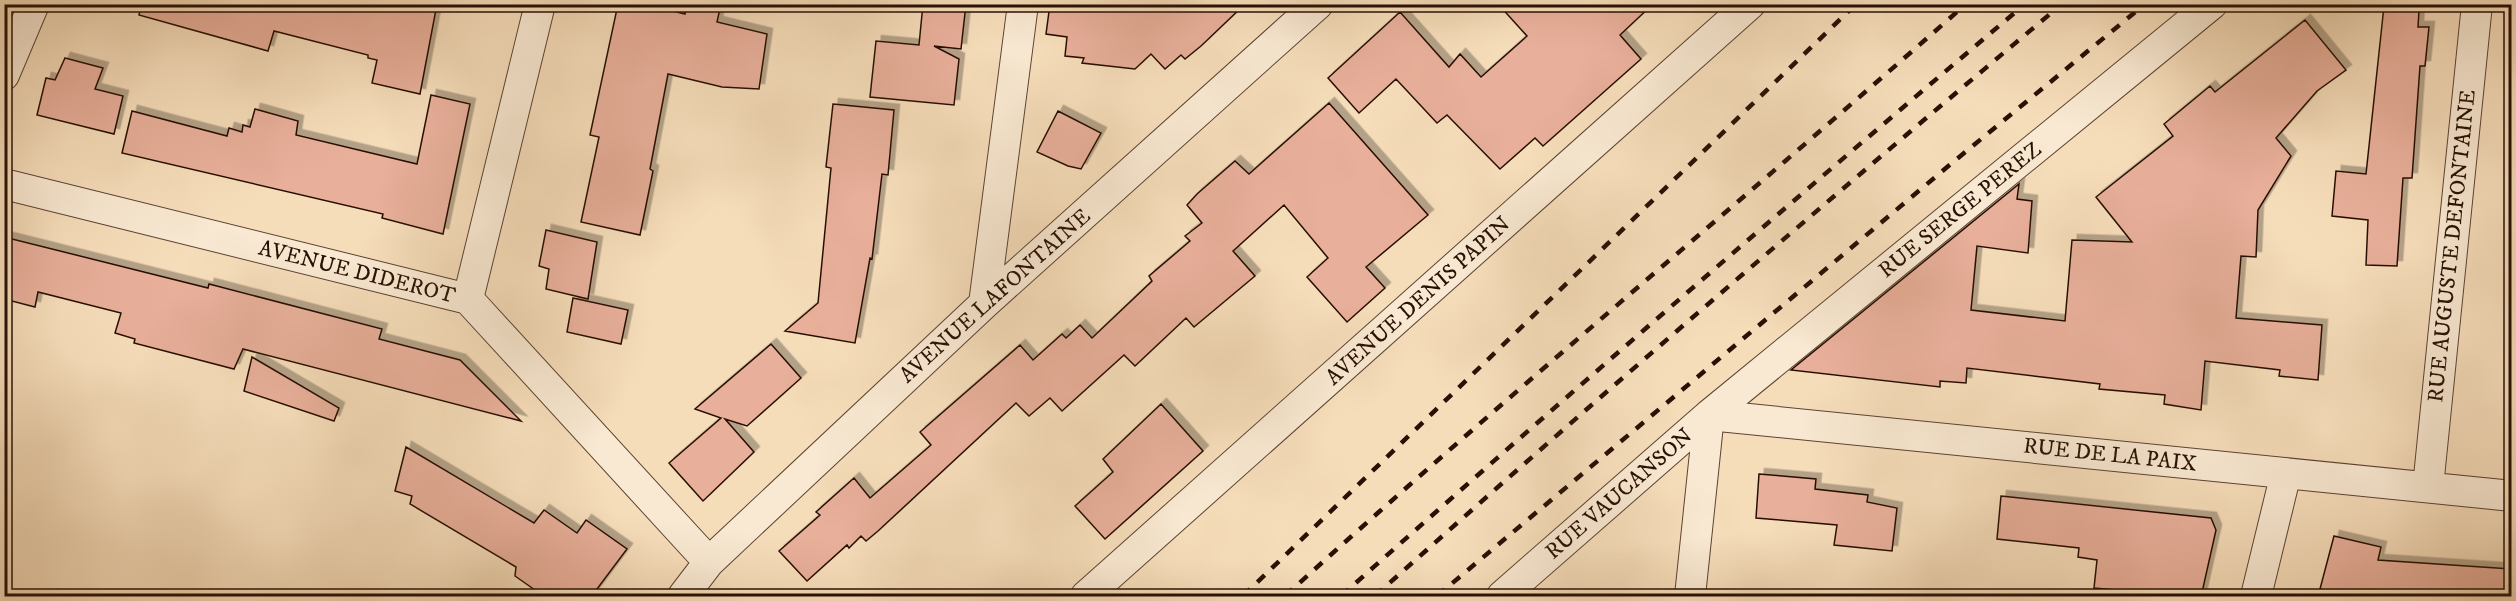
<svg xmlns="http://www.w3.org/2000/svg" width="2516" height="601" font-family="'IM FELL DW Pica',serif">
<defs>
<filter id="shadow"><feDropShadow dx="5.5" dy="-5.5" stdDeviation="0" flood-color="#0004"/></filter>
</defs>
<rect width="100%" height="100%" fill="#f6ddba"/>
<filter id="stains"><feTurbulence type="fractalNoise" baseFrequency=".00333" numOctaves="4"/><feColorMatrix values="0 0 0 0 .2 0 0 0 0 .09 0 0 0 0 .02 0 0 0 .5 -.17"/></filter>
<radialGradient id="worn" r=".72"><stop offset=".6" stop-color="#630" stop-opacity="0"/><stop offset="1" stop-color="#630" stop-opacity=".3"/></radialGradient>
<path fill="#e8af9a" stroke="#281004" stroke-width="1.5" filter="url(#shadow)" d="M141 4H437L420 94 372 83 377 60 368 58V55L274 31 268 51 139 15Z
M618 4H645L685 14 688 4H721L717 22 767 34 759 89 722 87 668 74 650 169 653 171 640 235 581 222 599 137 590 135Z
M923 4H966L961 49 934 46 959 59 954 105 870 97 876 41 919 45Z
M1050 4H1245L1201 46 1185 59 1181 55 1165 69 1151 54 1135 69 1082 63 1084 58 1065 56 1067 37 1046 34Z
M1498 4H1653L1620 35 1641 59 1543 146 1535 138 1500 169 1447 115 1437 123 1396 79 1359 113 1328 78 1400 12 1449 67 1460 54 1481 77 1527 36Z
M2384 6 2419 10 2418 27H2429L2425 66H2420L2412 178H2403L2397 266 2366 265 2368 220 2332 216 2336 171 2366 174Z
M2305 20 2346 70 2317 91 2276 138 2291 156 2258 210 2256 257 2241 256 2236 318 2322 325 2318 380 2279 376 2280 370 2205 361 2201 410 2164 404 2165 395 2099 389 2100 384 1967 368 1966 383 1940 381V387L1791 370 2019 184 2017 199 2032 201 2028 253 1977 246 1971 310 2065 321 2072 240 2132 242 2096 197 2173 136 2164 124 2210 86 2215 92Z
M65 58 103 68 95 89 123 96 114 134 37 115 46 78 55 80Z
M431 95 470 104 443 234 382 218 383 214 122 153 132 111 227 136 229 128 242 132 243 125 250 127 255 109 298 121 296 135 417 164Z
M1329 103 1428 215 1366 267 1385 288 1347 322 1307 277 1328 258 1284 205 1233 251 1255 276 1194 327 1186 318 1135 366 1124 355 1062 411 1050 398 1029 416 1016 403 878 531 866 541 861 536 849 548 847 545 807 581 779 551 820 515 816 512 854 478 870 498 931 445 920 432 1020 345 1033 360 1062 334 1066 338 1080 325 1092 338 1152 281 1149 276 1190 241 1185 236 1202 223 1187 205 1197 194 1235 161 1249 174Z
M833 104 894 110 888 175 882 174 872 259 870 258 855 343 785 331 818 303 831 168 826 167Z
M1058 111 1101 133 1081 169 1068 166 1037 152Z
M546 230 597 242 588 299 546 289 549 269 539 266Z
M4 237 208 288 209 284 382 329 379 339 460 360 521 421 243 349 234 369 134 343 135 339 115 333 121 313 38 292 35 307 4 299Z
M573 298 628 310 621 344 567 332Z
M771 344 801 378 747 426 725 419 754 452 703 501 669 463 721 418 695 409Z
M252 357 339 408 334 421 244 391Z
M1161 404 1203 451 1105 539 1075 506 1113 472 1103 459Z
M406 447 534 523 544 510 577 533 586 520 627 549 591 597H545L515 576 516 567 410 504 412 496 395 491Z
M1759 474 1816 479 1815 489 1868 495 1867 502 1897 508 1892 551 1834 545 1837 525 1756 518Z
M2001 496 2211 518 2216 530 2201 597H2116V590L2094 588 2097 560 2078 557 2079 548 1997 539Z
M2334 536 2381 547 2378 560 2511 569V597H2350L2320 589Z"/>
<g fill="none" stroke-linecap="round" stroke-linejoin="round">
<defs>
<path id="street" d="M4 75 34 4
M4 184 468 299 709 562
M468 299 540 4
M984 304 1023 4
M1709 415 2512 496
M2428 487 2477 4
M683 596 709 562 984 304 1318 4
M1086 596 1750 4
M1502 596 1709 415 2212 4
M1690 596 1709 415
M2256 596 2286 473"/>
</defs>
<use href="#street" stroke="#5c4332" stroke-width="32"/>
<use href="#street" stroke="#f9e9d2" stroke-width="30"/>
<path stroke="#281004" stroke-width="4.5" stroke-dasharray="10 10" stroke-linecap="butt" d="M1243 596 1856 4
M1285 596C1508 394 1740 203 1966 4
M1341 596C1566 396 1794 199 2025 4
M1375 596C1600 395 1830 198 2062 4
M1437 596 1952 163 2145 4"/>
</g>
<g text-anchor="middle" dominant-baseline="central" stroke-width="4.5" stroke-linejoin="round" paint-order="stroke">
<g font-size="22" fill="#281004" stroke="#f9e9d2">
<text transform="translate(1960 210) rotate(-39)">RUE SERGE PEREZ</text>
<text transform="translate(2452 246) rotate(-84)">RUE AUGUSTE DEFONTAINE</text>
<text transform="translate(357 272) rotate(14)">AVENUE DIDEROT</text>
<text transform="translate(995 296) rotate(-42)">AVENUE LAFONTAINE</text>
<text transform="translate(1418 301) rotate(-42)">AVENUE DENIS PAPIN</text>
<text transform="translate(2110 455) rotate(6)">RUE DE LA PAIX</text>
<text transform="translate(1619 494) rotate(-41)">RUE VAUCANSON</text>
</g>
</g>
<rect width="2516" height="601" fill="none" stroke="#f6ddba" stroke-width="24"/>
<rect x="6" y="6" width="2504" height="589" fill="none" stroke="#281004" stroke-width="3"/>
<rect x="12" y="12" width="2492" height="577" fill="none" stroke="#281004" stroke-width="1.5"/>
<rect width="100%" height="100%" filter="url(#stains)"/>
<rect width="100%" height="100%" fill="url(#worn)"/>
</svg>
